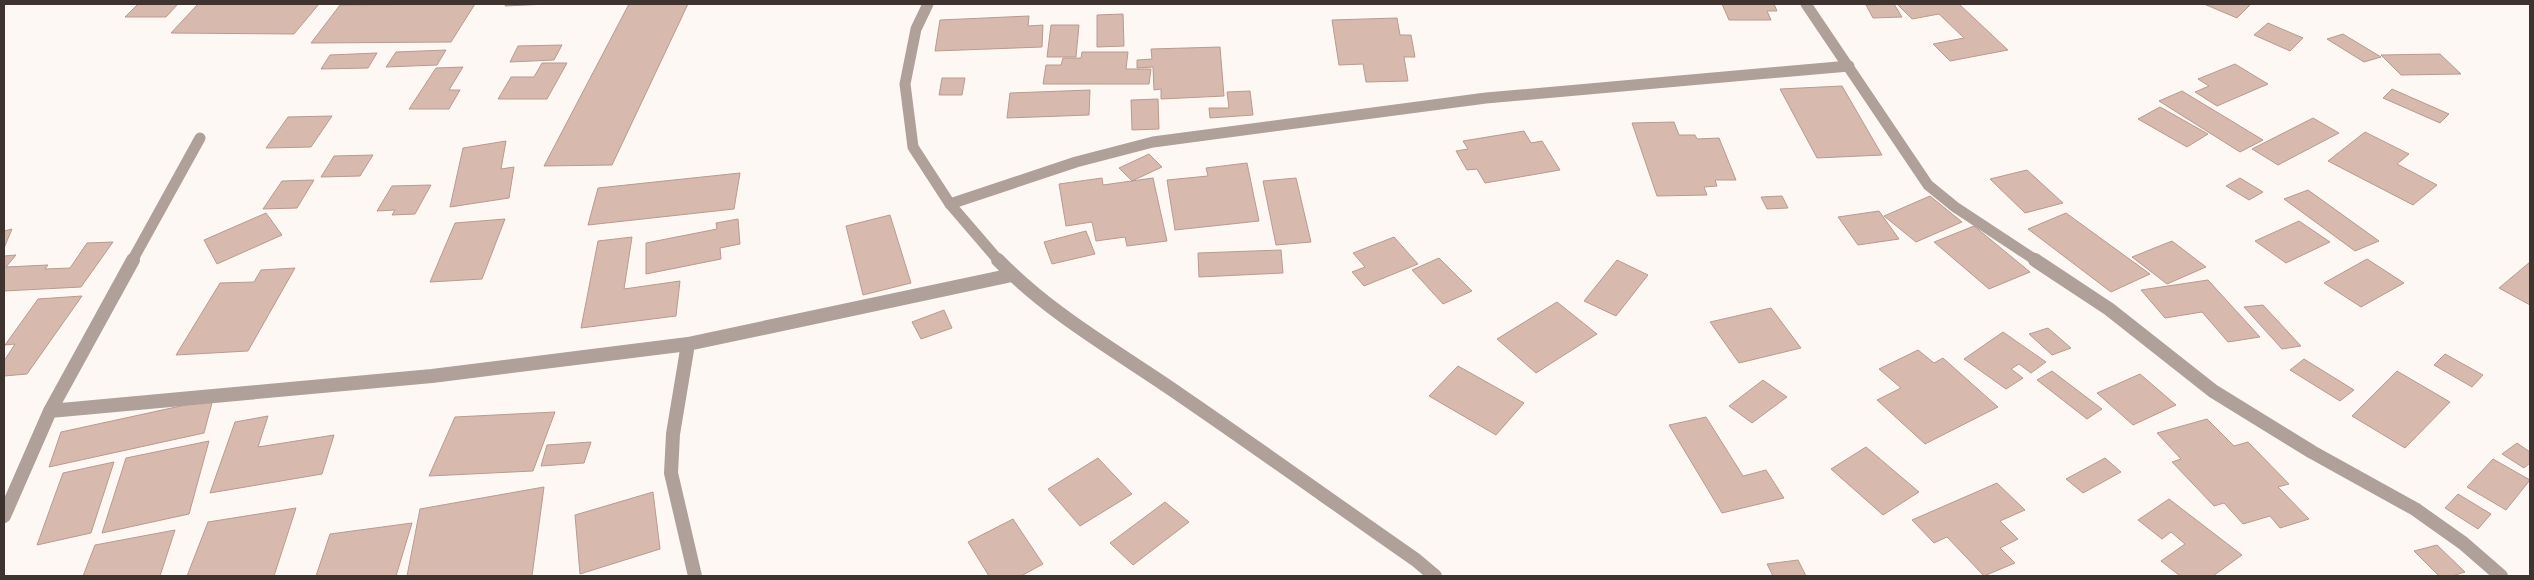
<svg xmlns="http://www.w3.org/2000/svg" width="2534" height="580" font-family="'Asap Condensed',sans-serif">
<rect width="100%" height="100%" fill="#fef8f5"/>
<path fill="#d7b9ad" stroke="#b89b8f" d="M138 4H178L166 17H125Z
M198 4H319L294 34 171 33Z
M475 4 451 42 311 43 340 5Z
M506 4H548L505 6Z
M629 4H688L612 165 544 166Z
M1722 4H1774L1777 11H1767L1771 20H1729Z
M1894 4 1902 17 1873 18 1866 5Z
M1897 4H1959L2008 50 1950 61 1933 44 1964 38 1939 14 1912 19Z
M2204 4H2251L2237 18Z
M1123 14 1124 46 1097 47V15Z
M1029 16 1028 26 1043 25 1042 47 935 51 940 20Z
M1397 18 1400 35H1411L1415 57H1404L1408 81 1366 82 1363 64 1339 65 1332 20Z
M2268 23 2303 38 2290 51 2254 35Z
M1051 25H1079L1076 57H1047Z
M2343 34 2381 57 2364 62 2327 39Z
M562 45 554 60 510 62 518 46Z
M1220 47 1224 96 1161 99V89L1154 90 1153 67 1137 68V60L1152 59 1151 49Z
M446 50 437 65 386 67 396 52Z
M1082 52H1128L1126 69H1151L1149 84H1043L1046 65H1061L1063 58H1081Z
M377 53 368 68 321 69 330 55Z
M2440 54 2461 74 2401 75 2381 55Z
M542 63H567L547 99H498L511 77H534Z
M2235 64 2268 84 2217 106 2195 92 2209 86 2198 79Z
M463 67 449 90H460L449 109H409L436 68Z
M942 78H965L962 95H939Z
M1842 86 1882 155 1817 158 1780 89Z
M2392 89 2449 114 2440 123 2383 98Z
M1090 90 1089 115 1007 118 1010 93Z
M1250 91 1253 115 1210 118 1209 108H1229L1227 92Z
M2182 91 2263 140 2240 152 2159 101Z
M1158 99 1159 129 1132 130 1131 100Z
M2160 107 2208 134 2187 147 2138 119Z
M332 116 311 147 266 148 288 117Z
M2313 118 2339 133 2278 165 2252 149Z
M1674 122 1679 135H1695L1697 139 1719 138 1736 180H1715L1717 186 1704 187 1707 195 1657 196 1632 123Z
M1524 131 1531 143 1542 141 1560 170 1485 183 1477 169 1467 170 1456 151 1468 149 1463 141Z
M2365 132 2409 154 2397 164 2437 185 2413 205 2328 161Z
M506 141 501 169 514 167 509 198 450 207 463 148Z
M1149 154 1162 167 1132 181 1119 168Z
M373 155 360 176 321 177 334 156Z
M1247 163 1259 221 1175 230 1167 180 1208 176 1206 168Z
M2027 170 2063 203 2025 213 1990 179Z
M740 173 734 209 588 225 598 188Z
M1102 178 1103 185 1153 178 1167 241 1127 246 1125 237 1096 241 1092 222 1066 226 1059 184Z
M1296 178 1311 242 1276 245 1263 181Z
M2240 178 2263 192 2249 200 2226 186Z
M314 180 297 208 263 209 282 181Z
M431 185 415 214 392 215 395 210 377 211 392 186Z
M2308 190 2379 241 2355 251 2284 199Z
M1782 196 1788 208 1767 209 1761 197Z
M1930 196 1962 222 1916 242 1884 216Z
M1879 211 1899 239 1858 245 1838 217Z
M266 213 282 235 217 264 204 240Z
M2066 213 2150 274 2111 292 2028 229Z
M890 215 911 283 863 295 846 226Z
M505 219 482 279 430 282 455 223Z
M738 219 740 244 720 248 721 259 646 274V243L717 229 716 223Z
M2299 221 2330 242 2286 263 2255 241Z
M1974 226 2030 272 1989 289 1934 242Z
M12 229 4 248V231Z
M1086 231 1095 254 1052 264 1044 242Z
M632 237 624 289 680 281 676 316 581 328 598 241Z
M1394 237 1418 264 1364 286 1352 272 1365 267 1353 253Z
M2172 241 2206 267 2167 284 2132 257Z
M113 242 81 287 4 291V256L16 255 6 267 48 265 45 269 70 268 87 243Z
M1281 250 1283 273 1199 277 1198 253Z
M1439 258 1472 291 1443 304 1412 270Z
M2367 259 2404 283 2361 307 2324 283Z
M1617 260 1648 275 1616 316 1584 301Z
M2530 262V305L2499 288Z
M295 268 248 351 176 355 220 283 254 282 261 270Z
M2208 280 2260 337 2228 342 2202 312 2165 318 2141 290Z
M82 296 27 374 4 376V361L15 344 5 345 38 299Z
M1557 302 1597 334 1536 373 1497 339Z
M2263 305 2301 346 2282 349 2244 307Z
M1771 308 1801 348 1739 363 1710 322Z
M944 310 952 328 921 339 912 322Z
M2048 328 2071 348 2052 355 2029 334Z
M2003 332 2046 362 2031 373 2019 364 2011 369 2023 378 2006 389 1964 359Z
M1918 350 1934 363 1943 358 1998 407 1925 444 1877 400 1901 388 1879 369Z
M2445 354 2483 375 2472 387 2434 365Z
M2304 359 2354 390 2340 401 2290 370Z
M1458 366 1524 403 1496 435 1429 396Z
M2052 371 2102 409 2087 419 2037 380Z
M2397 371 2450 402 2405 448 2352 416Z
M2140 374 2176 405 2133 425 2097 393Z
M1763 380 1787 397 1752 423 1729 406Z
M213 399 204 433 49 467 61 432Z
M555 412 533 471 429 476 455 417Z
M268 416 258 447 334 435 322 474 210 493 235 422Z
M1706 417 1743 476 1766 470 1784 498 1722 513 1669 425Z
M2207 419 2234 446 2248 442 2289 484 2278 487 2309 519 2280 528 2270 516 2243 524 2224 503 2214 506 2172 462 2181 459 2157 433Z
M209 441 189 514 102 533 126 458Z
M591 442 584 463 541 466 547 445Z
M2517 443 2530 452V463L2524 468 2502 454Z
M1866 447 1919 492 1883 515 1831 469Z
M1098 458 1132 494 1080 526 1048 489Z
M2105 458 2121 472 2083 493 2066 479Z
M2493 459 2530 480 2506 510 2467 487Z
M114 462 91 533 37 545 63 473Z
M1997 483 2025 510 2000 521 2018 539 2000 548 2015 563 1984 576 1947 537 1934 543 1912 520Z
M544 487 532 576H407L420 509Z
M653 492 660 549 580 574 575 515Z
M2458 494 2491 514 2478 529 2445 508Z
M2169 499 2242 555 2213 576H2180L2161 561 2185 544 2171 532 2162 539 2138 520Z
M1165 502 1189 522 1133 565 1110 543Z
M296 508 274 576H187L208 522Z
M1013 519 1043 564 1021 576H989L968 542Z
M412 523 396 576H316L330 534Z
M175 530 160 576H83L95 545Z
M2437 545 2465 572 2452 576H2439L2414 551Z
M1798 560 1806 576H1773L1767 564Z"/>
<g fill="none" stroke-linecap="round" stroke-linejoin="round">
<path stroke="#b0a09a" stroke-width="11" d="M1806 4 1928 185 1955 207 2037 261
M950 204 1076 162 1153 142 1486 98 1849 66
M132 261 200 138"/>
<path stroke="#b0a09a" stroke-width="14" d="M2035 260 2109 309 2213 391 2312 452 2415 509 2463 543 2501 576
M688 344 673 434 671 473 695 576
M50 411 432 376 688 344 1012 275
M4 516 50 411 133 260"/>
<path stroke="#b0a09a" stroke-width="11" d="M928 4 916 29 905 84 913 147 950 204 999 261"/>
<path stroke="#b0a09a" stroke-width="14" d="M998 260C1051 315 1118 352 1180 395 1259 449 1337 505 1416 560L1435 576"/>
</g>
<rect width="2534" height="580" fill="none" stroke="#3e332e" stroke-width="10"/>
</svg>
